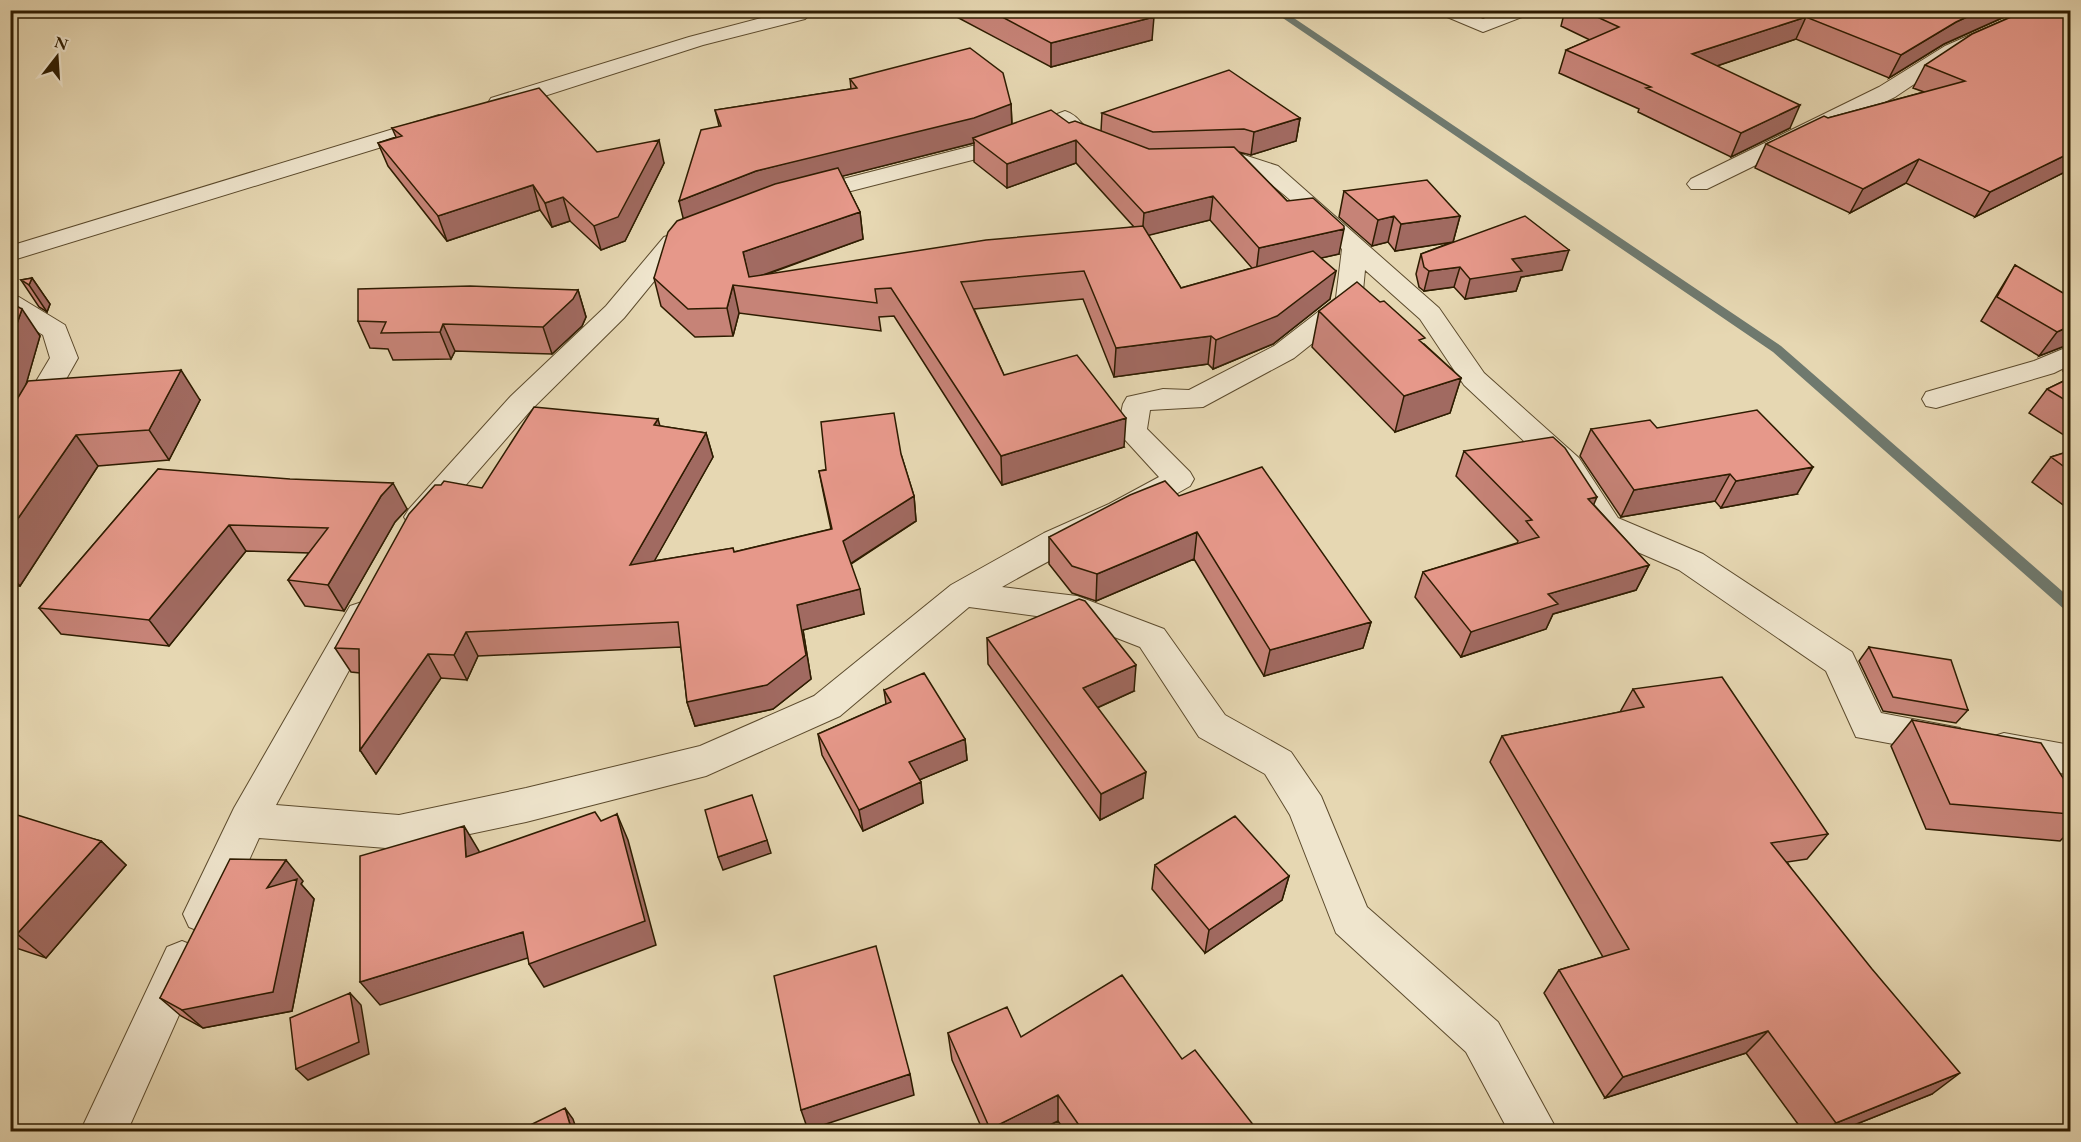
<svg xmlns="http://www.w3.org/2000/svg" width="2081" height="1142" font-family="'EB Garamond',serif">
<rect width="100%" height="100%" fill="#e6d7b2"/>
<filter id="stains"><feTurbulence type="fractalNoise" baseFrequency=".00333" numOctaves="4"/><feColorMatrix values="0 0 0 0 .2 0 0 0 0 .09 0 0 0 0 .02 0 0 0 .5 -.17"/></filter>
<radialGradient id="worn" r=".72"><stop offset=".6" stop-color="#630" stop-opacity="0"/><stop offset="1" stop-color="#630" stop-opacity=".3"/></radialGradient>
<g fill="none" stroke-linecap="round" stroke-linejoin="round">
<path fill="#6f796e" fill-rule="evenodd" d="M1271 10H1282L1781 346 2070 598V612L2065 610 1773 352Z"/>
<defs>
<path id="minor" d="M792 10H815L805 19 703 45 507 108H491L488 103 491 98 689 37Z
M1438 10H1464L1483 19 1504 10H1532L1530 14 1483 32 1440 14Z
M2027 10H2054L2052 14 1959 54 1895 97 1707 189H1691L1687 184 1691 179 1879 87 1945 46Z
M1065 111C1079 115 1084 129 1095 136 1103 140 1111 140 1116 148L1113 153C1091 158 1075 142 1061 127L992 155 812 201 804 203 796 201 792 196 796 191 976 145Z
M439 115 447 117 450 122 447 127 10 261V246Z
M1241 154 1278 166 1439 308 1484 373 1579 458 1618 518 1703 554 1852 652 1881 713 1960 728 1966 739 1960 750 1947 754 1856 737 1826 671 1679 570 1596 534 1557 472 1464 385 1420 319 1365 270 1362 301 1358 307 1294 358 1203 407 1150 410 1147 429 1190 472 1194 479 1190 486C1128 522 1064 551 1002 587L1077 596 1164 629 1225 715 1291 752 1321 796 1367 907 1498 1022 1558 1132H1509L1466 1052 1336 933 1290 815 1265 774 1199 737 1140 647 1073 621 969 607 840 716 706 776 526 822 399 849 259 838 219 927 204 933 189 927 183 914 234 808 350 606 362 602 374 606 379 615 276 805 399 815 526 788 700 746 814 696 951 585 1044 533 1109 504 1159 477 1117 431 1123 404 1127 397 1163 389 1189 390 1274 346 1336 298 1342 249C1317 226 1272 176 1241 169 1227 166 1213 170 1199 167L1195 162 1199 157Z
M696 226 705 228 708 233 705 238 682 247 624 318 531 410 431 525 420 528 409 525 404 517 409 509 511 396 606 306 664 237Z
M10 295 19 297 65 325 78 358 21 459 10 462V425L50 358 43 335 10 315Z
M2070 346V365L2054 373 1936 408 1926 406 1922 399 1926 392 2034 361Z
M2004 733 2070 745V775L1991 759 1985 748 1991 737Z
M182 941 197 947 203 961 127 1132H80L167 947Z"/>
</defs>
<use href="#minor" stroke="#5c4b2d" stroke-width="2"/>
<use href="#minor" fill="#efe5cd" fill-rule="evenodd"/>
</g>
<path fill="#c68377" stroke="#2e1c01" stroke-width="1.5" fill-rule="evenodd" d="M953 10H1141L1152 40 1051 67 953 15Z
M1565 10H2020L1944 44 1889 78 1796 39 1717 66 1790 128 1731 157 1638 112 1639 109 1559 73 1566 50 1590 40 1561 26Z
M2070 10V173L2067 171 1975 217 1906 183 1850 213 1755 168 1766 144 1828 118 1924 92 1913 88 1925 65Z
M850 79 1011 104 1012 124 1069 123 1101 131 1102 113 1300 118 1296 141 1251 155 1239 152 1339 254 1321 258 1330 299 1273 344 1213 369 1208 364 1114 377 1083 299 974 309 1004 375 1124 447 1002 485 894 316 879 317 881 331 739 313 733 336 695 337 661 306 654 278 683 219 719 126 715 110 851 89ZM974 143V162L1007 188 1076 163 1134 227 765 275 863 239 860 212 842 176ZM1210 220 1252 268 1181 288 1148 235Z
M392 128 597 152 664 163 625 241 601 250 570 221 552 227 540 210 447 241 388 166 378 143 396 137Z
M1344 191 1460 216 1453 242 1562 270 1521 277 1516 291 1465 299 1454 287 1424 291 1419 287 1416 274 1421 254 1452 242 1395 251 1388 242 1372 246 1339 217Z
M2015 265 2070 344 2039 356 1981 321Z
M32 278 50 304 47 312 39 307 21 280Z
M578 290 586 317 582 326 552 354 455 351 451 359 393 360 388 349 370 348 358 321Z
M10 302 40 336 26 384 200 400 169 460 98 466 20 586H10Z
M1319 311 1424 344 1461 378 1450 413 1395 432 1312 347Z
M2070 361V375L2063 371Z
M2070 378V439L2029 413 2047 389Z
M660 426 706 433 713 457 654 561 733 548 734 552 831 529 824 496 819 471 901 454 914 496 916 521 851 564 864 614 803 630 811 679 773 709 695 726 687 702 681 647 478 656 467 680 441 678 376 774 360 750V673L351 672 335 648 482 488Z
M1657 428 1797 494 1721 508 1715 501 1621 517 1580 456 1591 429Z
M1464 451 1594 505 1649 565 1636 590 1553 614 1546 629 1461 657 1415 597 1423 572 1517 543 1518 541 1456 476Z
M2070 451V510L2032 482 2051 457Z
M158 469 407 509 395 522 344 611 305 606 288 580 309 553 246 551 169 646 61 634 39 608Z
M1179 496 1371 622 1363 648 1264 676 1194 559 1096 601 1072 593 1049 564V537Z
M987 638 1134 691 1097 708 1143 798 1100 820 988 664Z
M1869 647 1968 710 1956 723 1883 711 1859 661Z
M1633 689 1828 834 1807 859 1787 862 1932 1094 1839 1131H1803L1746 1053 1605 1098 1544 993 1559 970 1603 957 1490 762 1502 736 1620 712Z
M884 690 965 739 967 760 919 780 923 803 863 831 822 755 818 734 886 704Z
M1912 720 2070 789V831L2060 841 1926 829 1891 746Z
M10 818 101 841 126 865 46 958 10 946Z
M1155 865 1289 876 1282 900 1205 953 1152 889Z
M303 881 301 884 314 899 292 1011 203 1028 181 1016 160 998Z
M948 1033 1021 1037 1182 1059 1258 1131H1065L1058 1121 1037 1131H983L952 1060Z"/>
<path fill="#a16a61" stroke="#2e1c01" stroke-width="1.5" d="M1982 10H2020L1944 44 1889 78 1901 55 1956 22Z
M1154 17 1152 40 1051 67V43Z
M1806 17 1796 39 1684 77 1692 54Z
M1011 104 1012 129 973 138 974 143 760 197 685 226 679 201 756 171Z
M1800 105 1790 128 1731 157 1741 133Z
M1300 118 1296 141 1251 155 1254 132Z
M659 140 664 163 625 241 601 250 594 226Z
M1076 140V163L1007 188V164Z
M2070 153V165L2067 171 1975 217 1990 192Z
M1919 159 1906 183 1850 213 1863 189Z
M533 185 540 210 447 241 438 216Z
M1213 196 1210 220 1142 237 1144 213Z
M563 197 570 221 552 227 545 203Z
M860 212 863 239 749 280 743 252Z
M1394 216 1388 242 1372 246 1378 220Z
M1460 216 1453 242 1395 251 1401 224Z
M1344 229 1339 254 1256 273 1259 248Z
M1569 250 1562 270 1521 277 1516 291 1465 299 1470 279 1512 259Z
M1460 267 1454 287 1424 291 1429 271Z
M1336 271 1330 299 1273 344 1213 369 1216 340Z
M32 278 50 304 47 312 29 285Z
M733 285 739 313 733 336 727 308Z
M578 290 586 317 582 326 552 354 543 327Z
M22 309 40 336 21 402 10 420V344Z
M443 324 455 351 451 359 440 332Z
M2070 326V344L2039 356 2057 332Z
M1211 336 1208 364 1114 377 1116 348Z
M181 370 200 400 169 460 149 430Z
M1461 378 1450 413 1395 432 1404 396Z
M1126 418 1124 447 1002 485 1001 456Z
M658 419 665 444 654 425Z
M706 433 713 457 638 590 630 565Z
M76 435 98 466 20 586 10 575V530Z
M1813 467 1797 494 1721 508 1736 481Z
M1730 474 1715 501 1621 517 1634 490Z
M393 483 407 509 395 522 344 611 328 585 381 496Z
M914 496 916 521 847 566 843 541Z
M1597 497 1586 522 1588 499Z
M229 525 246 551 169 646 149 620Z
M1197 532 1194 559 1096 601 1097 574Z
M1649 565 1636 590 1553 614 1546 629 1461 657 1471 632 1548 594Z
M860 589 864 614 803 630 811 679 773 709 695 726 687 702 797 605Z
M1371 622 1363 648 1264 676 1270 650Z
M466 632 478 656 467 680 454 655Z
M428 654 441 678 376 774 360 750Z
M1136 665 1134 691 1081 715 1083 688Z
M965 739 967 760 912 783 909 762Z
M1146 772 1143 798 1100 820 1101 794Z
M921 782 923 803 863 831 859 810Z
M617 814 628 840 656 945 544 987 529 964Z
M464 826 479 851 482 882 466 857Z
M767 840 771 853 723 870 718 857Z
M101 841 126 865 46 958 17 934Z
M286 860 303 881 301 884 314 899 292 1011 203 1028 182 1010Z
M1289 876 1282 900 1205 953 1209 930Z
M523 932 537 955 380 1005 360 982Z
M350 993 361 1005 369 1054 308 1080 296 1069Z
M1768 1031 1746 1053 1605 1098 1623 1077Z
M1960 1073 1932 1094 1839 1131H1825L1836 1123Z
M910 1074 914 1095 808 1130 801 1110Z
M1058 1095V1121L1037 1131H991L990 1129Z
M565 1108 573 1119 577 1131H572Z
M10 1121 22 1129 21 1131H10Z"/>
<path fill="#e6988a" stroke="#2e1c01" stroke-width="1.5" d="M989 10H1141L1154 17 1051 43Z
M1582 10H1982L1956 22 1901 55 1806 17 1692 54 1800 105 1741 133 1646 88 1651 87 1566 50 1619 27Z
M2027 10H2070V153L1990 192 1919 159 1863 189 1766 144 1824 116 1828 118 1965 81 1925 65 1972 34Z
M970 48 1003 73 1011 104 974 118 756 171 679 201 701 130 721 126 715 110 857 88 850 79Z
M1229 70 1300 118 1254 132 1244 129 1153 132 1102 113Z
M539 88 597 152 659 140 618 217 594 226 563 197 545 203 533 185 438 216 378 143 402 136 392 128Z
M1051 110 1069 123 1075 121 1149 149 1234 147 1287 201 1313 198 1344 226V229L1259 248 1213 196 1144 213 1076 140 1007 164 973 138Z
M838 168 860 212 743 252 749 277 986 240 1143 226 1181 288 1313 251 1336 271 1277 316 1216 340 1211 336 1116 348 1084 271 961 282 1004 375 1077 355 1126 418 1001 456 891 288 875 289 877 303 733 285 727 308 688 309 654 278 668 232 677 221 775 184Z
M1427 180 1460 216 1401 224 1394 216 1378 220 1344 191Z
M1525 216 1569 250 1512 259 1522 271 1470 279 1460 267 1429 271 1424 267 1421 254Z
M2015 265 2070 297V326L2057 332 1997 297Z
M32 278 29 285 21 280Z
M1357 282 1380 302 1384 301 1425 338 1419 340 1461 378 1404 396 1319 311Z
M470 286 578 290 573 299 543 327 443 324 440 332 381 333 386 322 358 321V289Z
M10 302 22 309 10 344Z
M181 370 149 430 76 435 10 530V411L28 381Z
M2070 378V403L2047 389Z
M534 407 658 419 654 425 706 433 630 565 733 548 734 552 832 529 819 471 826 470 821 422 894 413 901 454 914 496 843 541 860 589 797 605 806 655 767 685 687 702 678 622 466 632 454 655 428 654 360 750 359 649 335 648 409 514 435 485H441L444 481 482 488Z
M1757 410 1813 467 1736 481 1730 474 1634 490 1591 429 1650 420 1657 428Z
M1553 437 1565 448 1597 497 1588 499 1649 565 1548 594 1558 604 1471 632 1423 572 1539 537 1526 521 1532 520 1464 451Z
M2070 451V471L2051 457Z
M1262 467 1371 622 1270 650 1197 532 1097 574 1072 566 1049 537 1130 495 1165 481 1179 496Z
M158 469 290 479 393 483 381 496 328 585 288 580 328 528 229 525 149 620 39 608Z
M1079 599 1085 601 1136 665 1083 688 1146 772 1101 794 987 638Z
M1869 647 1951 660 1968 710 1893 697Z
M924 673 965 739 909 762 921 782 859 810 818 734 891 702 884 690Z
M1722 677 1828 834 1771 843 1872 969 1960 1073 1836 1123 1768 1031 1623 1077 1559 970 1629 949 1502 736 1644 707 1633 689Z
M1912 720 2041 743 2070 789V814L1950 804Z
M752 795 767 840 718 857 705 810Z
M595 812 601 821 617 814 645 921 529 964 523 932 360 982V856L464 826 466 857Z
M14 814 101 841 17 934 10 932V818Z
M1235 816 1289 876 1209 930 1155 865Z
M230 859 286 860 267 888 297 879 273 992 182 1010 160 998Z
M876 946 910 1074 801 1110 774 976Z
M1122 975 1182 1059 1195 1050 1258 1131H1083L1058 1095 990 1129 948 1033 1007 1007 1021 1037Z
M350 993 359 1042 296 1069 290 1018Z
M565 1108 572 1131H518Z
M384 1128V1131H369Z"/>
<rect width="2081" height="1142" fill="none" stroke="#e6d7b2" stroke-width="36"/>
<rect x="12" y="12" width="2057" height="1118" fill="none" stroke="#2e1c01" stroke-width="3"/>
<rect x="18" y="18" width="2045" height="1106" fill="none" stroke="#2e1c01" stroke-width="1.5"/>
<g transform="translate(57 57) rotate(17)" stroke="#efe5cd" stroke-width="4.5" paint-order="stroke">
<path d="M0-4.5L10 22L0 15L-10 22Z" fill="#2e1c01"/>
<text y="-9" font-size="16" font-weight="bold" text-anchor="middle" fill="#2e1c01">N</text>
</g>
<rect width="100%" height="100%" filter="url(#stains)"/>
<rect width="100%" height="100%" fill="url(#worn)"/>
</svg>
